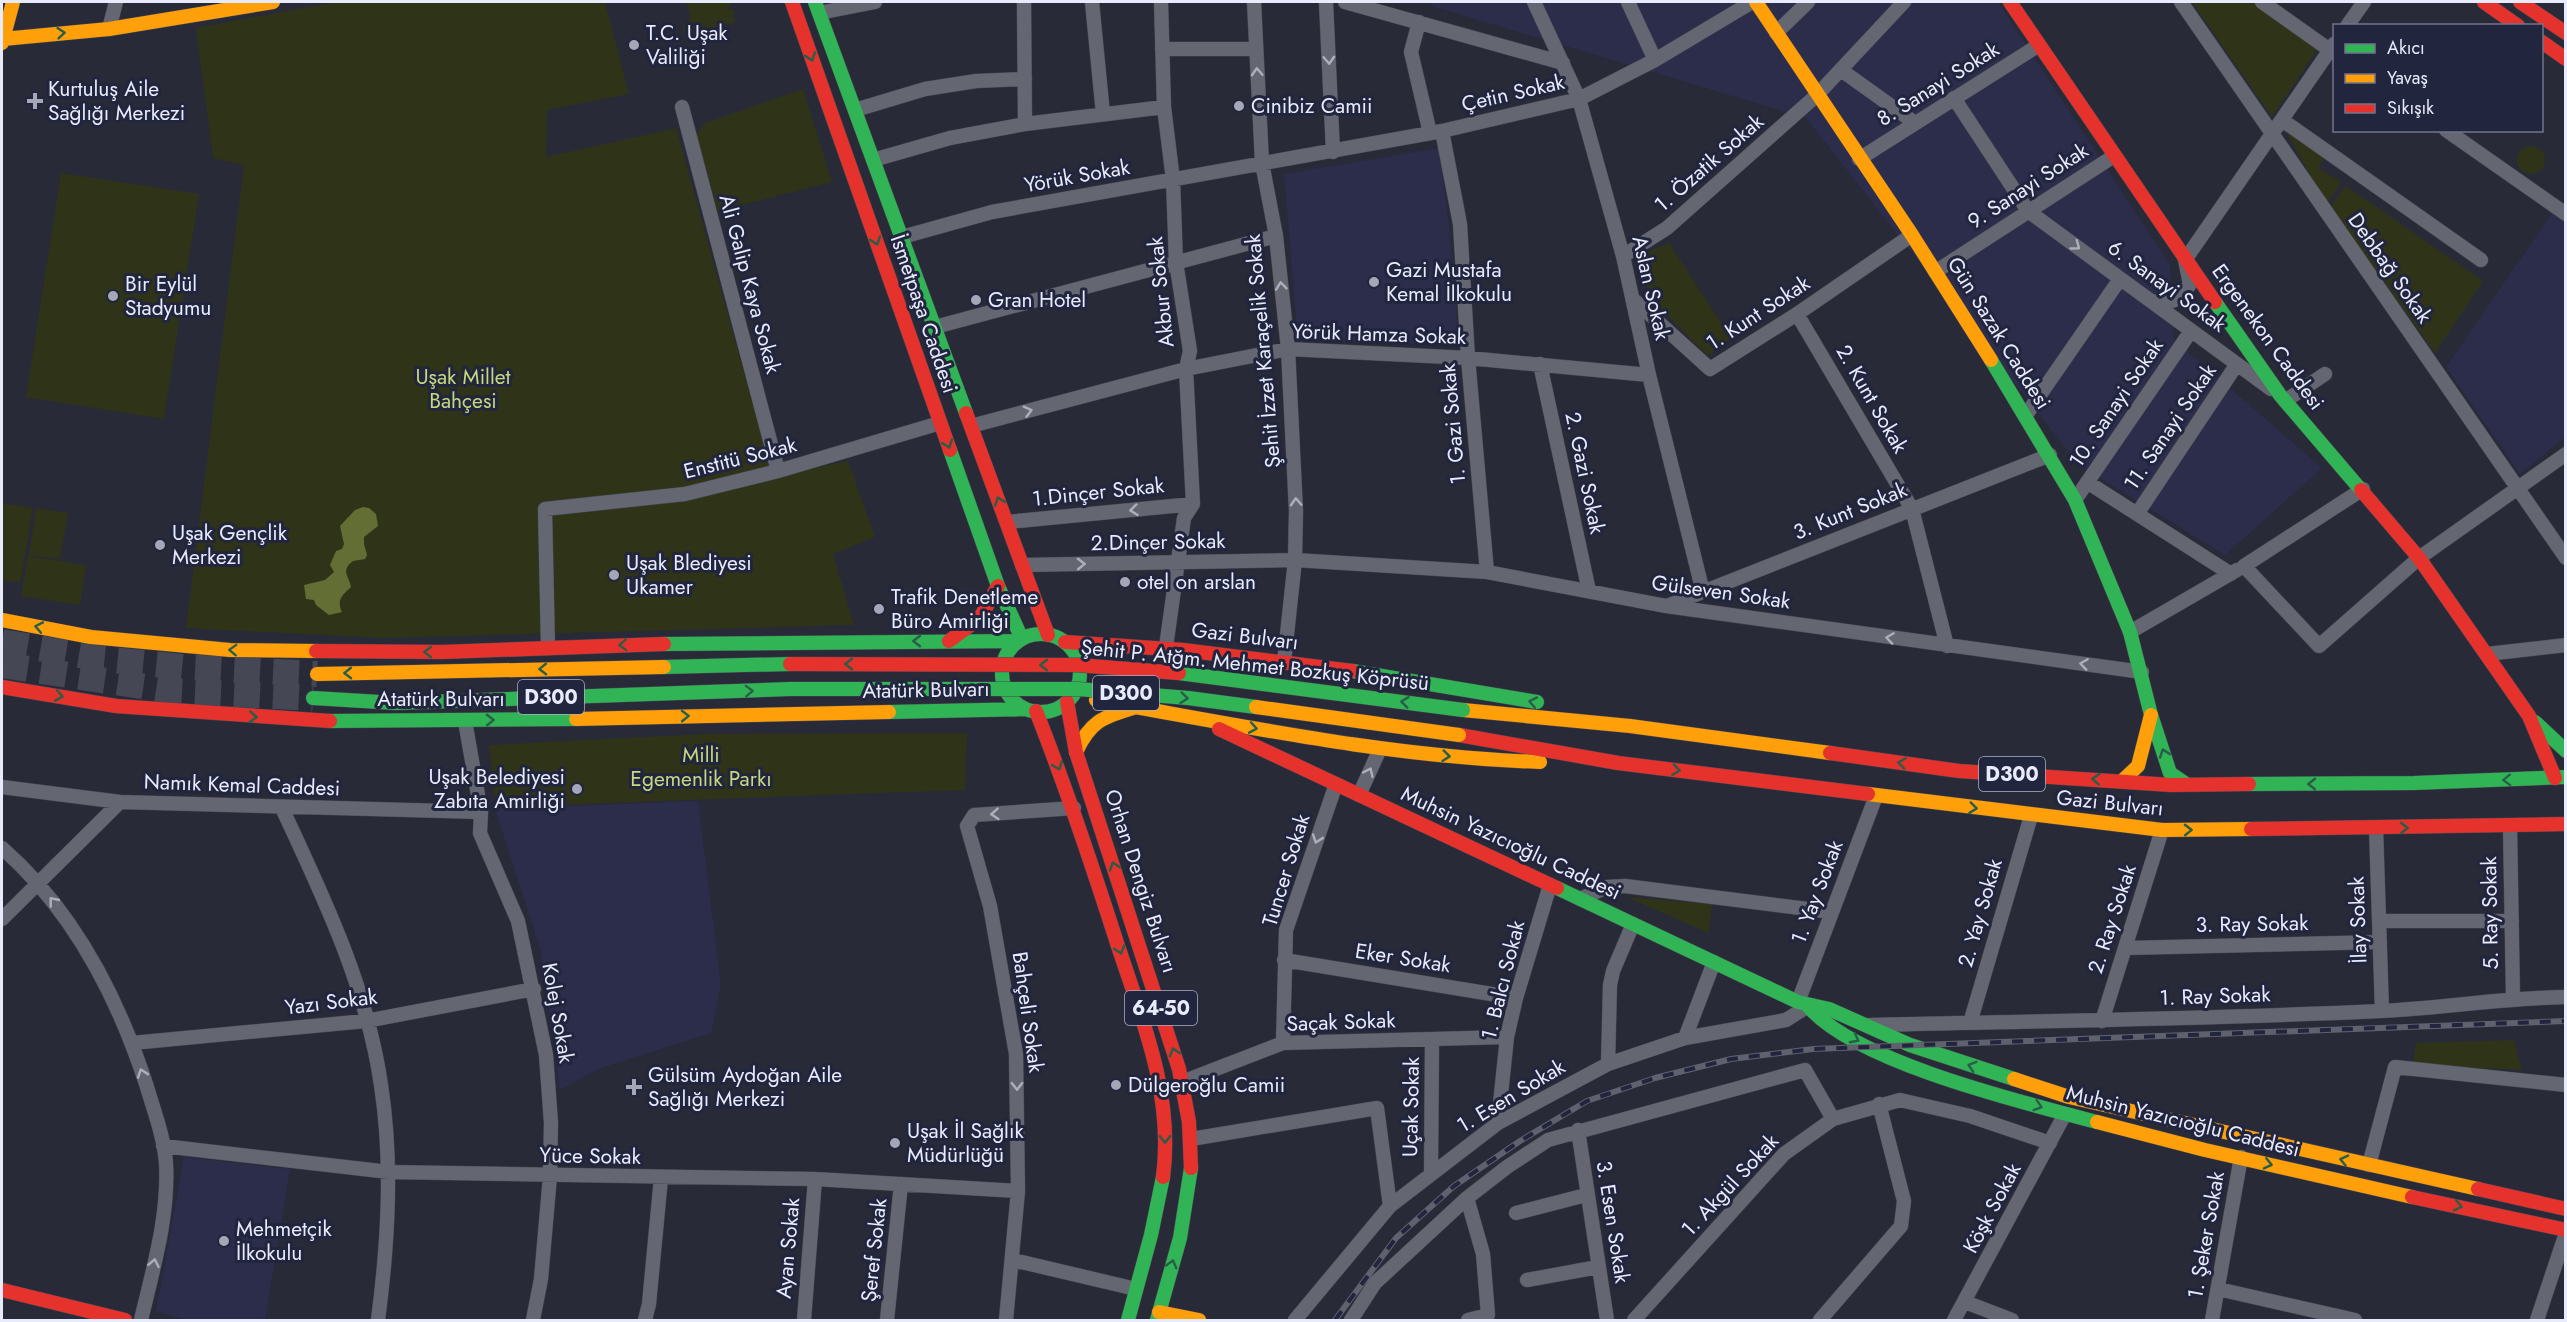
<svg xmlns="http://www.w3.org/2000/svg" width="2567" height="1322" font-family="Jost,sans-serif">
<rect width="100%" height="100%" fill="#282a38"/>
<path fill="#2b2d4b" d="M1431 2H1998L2170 265 2174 340 2322 468 2225 555 2079 465 1806 118 1432 6Z
M1439 148 1449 225 1459 345 1298 339 1284 174Z
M2553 212 2565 220V437L2520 474 2446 367Z
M698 801 721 985 711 1033 598 1069 560 1090 541 951 495 809Z
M184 1157 290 1169 265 1320H188L156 1312Z"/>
<path fill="#2f3419" d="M336 2H605L629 94 547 110 546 157 676 128 773 477 848 461 875 537 833 554 854 625 385 638 186 628 244 165 213 158 196 28Z
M686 2H732L728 9 733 10 735 23 724 24 717 34 704 29 694 38 684 35 683 27 691 18Z
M2192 2H2254L2320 45 2272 117Z
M803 89 832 182 718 211 696 135 705 123Z
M2288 131 2325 157 2318 168 2341 182 2327 205 2287 133Z
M2517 160a14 14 0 1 1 28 0a14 14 0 1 1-28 0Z
M61 173 199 194 164 419 26 397Z
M2346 186 2483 281 2435 353 2330 207Z
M1669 243 1731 338 1708 356 1649 297 1636 256Z
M2 503 33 508 20 583 2 580Z
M36 508 68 513 60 559 29 555Z
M28 556 86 565 80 605 21 596Z
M967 733 965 790 496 807 489 745 706 734Z
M1626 897 1712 904 1709 933Z
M2514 1040 2522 1070 2413 1065 2416 1043Z"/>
<path fill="#636e35" d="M363 507 369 508 376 514 378 526 364 537V544L367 555 365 559 353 561C340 571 349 576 351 587 343 595 336 599 342 612L329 615 316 605 314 600 306 599 304 585 325 580 334 572 330 565 336 551 342 549 344 544 340 526 355 510Z"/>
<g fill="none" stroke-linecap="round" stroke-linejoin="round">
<path stroke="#454755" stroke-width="26" stroke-dasharray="26 13" stroke-linecap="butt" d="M2 642 103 659 183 667 317 674
M2 665 174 691 313 698"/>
<defs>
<path id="street" d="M1024 2 1025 124
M1092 2 1103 114
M1161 2 1164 107 1173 180 1176 262 1190 351 1186 369 1193 504 1184 518 1166 647
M1254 2 1262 163 1276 236 1288 349 1296 511 1295 560 1284 662
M1326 2 1333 152
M1345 2 1563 63
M1534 2 1579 99 1623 256 1649 375 1703 592
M1628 2 1655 60
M2181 2 2566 558
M2262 2 2334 53
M819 13 875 2
M1419 22 1411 52 1430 133
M2347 26 2364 2
M109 29 116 2
M1776 33 1808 2
M1162 49H1255
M1841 70 1915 123
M1954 98 2028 211 2271 389
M682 107 778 471
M855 110 925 89 976 81 1025 79
M2282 120 2481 260
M2446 130 2566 214
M1442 131 1460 224 1468 358 1487 572
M1859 159 2039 45
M873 160 950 138 1025 124 1164 107
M902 237 992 212 1442 131 1579 99 1655 60 1752 2
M1623 256 1667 228 1817 95 1904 2
M1935 272 2114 156
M1635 301 1710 369 1797 314 1912 235
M2152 301C2172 305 2180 300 2190 284L2185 260 2334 44
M1797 314 1912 509 1947 646
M935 327 1276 236
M1540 364 1589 591
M2285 401 2325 374
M2026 415 2120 279
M971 426 1186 369 1288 349 1468 358 1649 375
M2087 482 2231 574
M2363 489 2244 566 2319 646 2419 558 2566 454
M2075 500 2191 331
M2137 514 2237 364
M1007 522 1193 504
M1022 565 1295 560 1487 572 1666 606 2142 672
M1667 606 2050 455
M2130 632 2237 570
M548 648 545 509 685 494 778 471 940 423
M2487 654 2566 645
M465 721 481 812 480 833 518 921 546 1055 551 1123 550 1176 541 1279 533 1320
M2 787 120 802 481 812
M1359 795 1380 749
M282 808C323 896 367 987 381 1085 393 1163 388 1243 378 1320
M2510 826 2513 998
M2376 828 2382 1011
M2 848C74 911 118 997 147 1087 154 1111 164 1137 166 1163 169 1216 153 1269 141 1320
M1580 899 1607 887 1625 886 1832 912
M2 919 120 802
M2379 921H2512
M2125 948 2380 942
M1284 960 1516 998
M1798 1002 1876 796
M2102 1021 2162 830
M1970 1023 2031 816
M1870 1025C2040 1021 2210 1019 2380 1011 2442 1008 2503 998 2566 997
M1685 1038 1714 962
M132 1043 366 1021 534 989
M1283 1043 1286 930 1336 784
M1608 1064 1610 985 1613 971 1633 924
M1182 1082 1283 1043 1507 1037
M1498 1123 1507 1037 1516 998 1550 885
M1578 1130 1607 1320
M1191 1139 1377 1108 1390 1206
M163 1146 389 1172 815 1179 1018 1191
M2369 1165 2395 1067 2566 1085
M1431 1173 1432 1041
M1467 1198 1483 1254 1488 1315 1468 1320
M1516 1213 1586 1195
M1013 1260 1136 1289
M1527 1280 1598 1267
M2218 1289 2355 1320
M1965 1302 2012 1320
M645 1320 649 1304 661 1178
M804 1320 815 1179
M887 1320 901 1184
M1006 1320 1018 1191 1016 1054 990 906 967 826 974 815 1074 808
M1295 1320 1390 1206 1498 1123 1608 1064 1685 1038 1786 1020 1808 1006
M1351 1320 1375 1283 1467 1198 1507 1167 1548 1140 1805 1070 1833 1119
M1634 1320 1784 1154 1833 1119 1900 1100 1970 1116 2050 1143
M1820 1320 1901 1226 1904 1201 1879 1104
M1954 1320 2065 1114
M2212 1320 2241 1157
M2537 1320 2566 1233"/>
<path id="fast" d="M815 2 966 413
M2215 302 2280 395 2361 490
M1991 360 2075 500 2130 632 2151 715 2170 773 2186 784
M950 450 998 586 1022 639
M1002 673a39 39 0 1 1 78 0a39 39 0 1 1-78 0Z
M664 644 1018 641
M664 667 790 664
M1352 671 1537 702
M313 698 396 703 790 689
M889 712 1026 709
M330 721 576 719
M2535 722 2566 751
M2249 784 2414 783 2566 777
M1557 888 1798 1002 1829 1009 1910 1045 2014 1079
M1808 1006C1854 1062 2025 1103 2097 1122
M1128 1320 1151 1235 1163 1177
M1157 1320 1180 1238 1191 1168"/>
<path id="slow" d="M1756 2 1912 235 1991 360
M3 39 109 29 273 2
M2 43 13 2
M2 620 91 637 230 650 316 651
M317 674 664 667
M1096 700C1244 726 1390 757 1540 762
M1463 710 1630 726 1830 753
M576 719 889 712
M1076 752C1090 722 1102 717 1133 708
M2122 781 2138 766 2151 715
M1868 794 2162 830 2251 829
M2014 1079 2069 1097 2478 1189
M2097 1122 2205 1150 2412 1197
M1159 1312 1199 1320"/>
<path id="jam" d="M792 2 950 450
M2010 2 2215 302
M2484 2 2518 26
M2520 2 2566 33
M2542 42 2566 59
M966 413 1048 635
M2361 490 2419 558 2529 716 2555 778
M949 641 980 618 998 586
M1065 642 1183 650 1352 671
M316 651 442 652 664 644
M2 687 116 706 330 721
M1067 702 1076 752 1179 1069 1189 1122 1191 1168
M1036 711C1066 787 1092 865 1117 943 1142 1019 1174 1095 1163 1177
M1219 729 1557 888
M1459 735 1618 763 1868 794
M1830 753 1959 771 2171 785 2249 784
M2251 829 2566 824
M2478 1189 2566 1209
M2412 1197 2566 1230
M2 1290 125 1320"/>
</defs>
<use href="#street" stroke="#464753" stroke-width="15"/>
<use href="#fast" stroke="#464753" stroke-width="15"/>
<use href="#slow" stroke="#464753" stroke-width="15"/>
<use href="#jam" stroke="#464753" stroke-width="15"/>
<use href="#street" stroke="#646671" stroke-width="14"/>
<use href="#fast" stroke="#30b455" stroke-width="14"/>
<use href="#slow" stroke="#ff9f0a" stroke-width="14"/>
<use href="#jam" stroke="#e5322d" stroke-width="14"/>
<defs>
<path id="rail" d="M1335 1320 1396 1238 1454 1186 1520 1141 1587 1101 1655 1078 1731 1059 1813 1049 2566 1021"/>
</defs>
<use href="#rail" stroke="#60616e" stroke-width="6"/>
<use href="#rail" stroke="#22253e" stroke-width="4" stroke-dasharray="11" stroke-linecap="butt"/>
<defs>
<path id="fast-bridge" d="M1179 673 1463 710
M790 689H1078L1188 698 1256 707"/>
<path id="slow-bridge" d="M1256 707 1459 735"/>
<path id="jam-bridge" d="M790 664 1077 665 1179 673"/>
</defs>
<use href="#fast-bridge" stroke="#464753" stroke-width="15" stroke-linecap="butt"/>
<use href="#slow-bridge" stroke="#464753" stroke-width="15" stroke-linecap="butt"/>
<use href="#jam-bridge" stroke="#464753" stroke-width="15" stroke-linecap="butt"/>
<use href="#fast-bridge" stroke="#30b455" stroke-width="14"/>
<use href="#slow-bridge" stroke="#ff9f0a" stroke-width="14"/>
<use href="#jam-bridge" stroke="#e5322d" stroke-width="14"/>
</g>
<defs><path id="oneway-chevron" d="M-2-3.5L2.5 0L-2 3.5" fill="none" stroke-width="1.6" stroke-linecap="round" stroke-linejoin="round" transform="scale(1.5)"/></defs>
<g stroke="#285e47">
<use href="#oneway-chevron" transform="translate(61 33) rotate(-5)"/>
<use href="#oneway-chevron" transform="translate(811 57) rotate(71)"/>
<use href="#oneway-chevron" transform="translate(876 241) rotate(71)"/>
<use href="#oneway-chevron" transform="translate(948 444) rotate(70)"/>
<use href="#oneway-chevron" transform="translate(999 501) rotate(-110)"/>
<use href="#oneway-chevron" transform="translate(39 627) rotate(-169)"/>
<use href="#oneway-chevron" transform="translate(917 641) rotate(180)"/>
<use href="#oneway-chevron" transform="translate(623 645) rotate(178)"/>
<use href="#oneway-chevron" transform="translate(233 650) rotate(-178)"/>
<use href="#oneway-chevron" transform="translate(428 652) rotate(-179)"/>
<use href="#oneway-chevron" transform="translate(849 664) rotate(-180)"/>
<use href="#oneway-chevron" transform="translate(1044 665) rotate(-180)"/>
<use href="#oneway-chevron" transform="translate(543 669) rotate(179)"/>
<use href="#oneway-chevron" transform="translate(348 673) rotate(179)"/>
<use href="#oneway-chevron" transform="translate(749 691) rotate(-2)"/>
<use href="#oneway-chevron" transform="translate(59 696) rotate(10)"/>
<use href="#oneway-chevron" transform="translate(1184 698) rotate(6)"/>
<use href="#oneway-chevron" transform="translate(1405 702) rotate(-173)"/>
<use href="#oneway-chevron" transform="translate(1533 702) rotate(-169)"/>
<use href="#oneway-chevron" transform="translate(685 716) rotate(-1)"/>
<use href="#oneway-chevron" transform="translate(253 717) rotate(4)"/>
<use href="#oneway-chevron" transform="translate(490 720) rotate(-1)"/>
<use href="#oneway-chevron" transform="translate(1253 728) rotate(10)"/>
<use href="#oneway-chevron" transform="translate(2164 753) rotate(-109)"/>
<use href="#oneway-chevron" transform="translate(1446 756) rotate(6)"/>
<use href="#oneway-chevron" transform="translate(1902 763) rotate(-172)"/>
<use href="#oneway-chevron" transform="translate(1058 766) rotate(69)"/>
<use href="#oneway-chevron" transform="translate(1676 770) rotate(7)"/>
<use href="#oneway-chevron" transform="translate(2096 779) rotate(-176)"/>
<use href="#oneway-chevron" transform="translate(2507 780) rotate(178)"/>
<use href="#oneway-chevron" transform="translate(2312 784) rotate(180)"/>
<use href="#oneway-chevron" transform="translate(1973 808) rotate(7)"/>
<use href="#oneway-chevron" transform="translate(2404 828) rotate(-1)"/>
<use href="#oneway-chevron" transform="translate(2188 830) rotate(-1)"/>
<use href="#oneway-chevron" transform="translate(1114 866) rotate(-108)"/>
<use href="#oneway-chevron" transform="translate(1120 950) rotate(72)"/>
<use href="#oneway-chevron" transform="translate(1855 1039) rotate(28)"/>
<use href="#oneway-chevron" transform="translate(1174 1052) rotate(-107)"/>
<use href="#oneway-chevron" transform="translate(1972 1066) rotate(-162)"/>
<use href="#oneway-chevron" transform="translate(2038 1106) rotate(17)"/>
<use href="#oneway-chevron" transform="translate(1165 1139) rotate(89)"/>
<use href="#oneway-chevron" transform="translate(2344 1160) rotate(-167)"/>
<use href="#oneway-chevron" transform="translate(2268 1164) rotate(13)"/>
<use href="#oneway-chevron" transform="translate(2458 1206) rotate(13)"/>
<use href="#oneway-chevron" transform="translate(1172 1264) rotate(-75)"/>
</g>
<g stroke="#adafbd">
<use href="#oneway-chevron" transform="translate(1329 60) rotate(87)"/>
<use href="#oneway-chevron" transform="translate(1257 72) rotate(-93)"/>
<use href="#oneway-chevron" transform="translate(2076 246) rotate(36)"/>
<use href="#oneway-chevron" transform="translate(1281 286) rotate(-96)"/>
<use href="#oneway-chevron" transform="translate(1028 411) rotate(-15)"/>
<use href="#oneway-chevron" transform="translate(1296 502) rotate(-93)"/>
<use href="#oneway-chevron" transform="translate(1134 510) rotate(174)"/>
<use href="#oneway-chevron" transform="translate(1081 564) rotate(-1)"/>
<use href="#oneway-chevron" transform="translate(1890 638) rotate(-172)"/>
<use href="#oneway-chevron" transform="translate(2084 664) rotate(-172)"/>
<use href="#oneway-chevron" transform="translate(1369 772) rotate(-65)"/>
<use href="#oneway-chevron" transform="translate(995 814) rotate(176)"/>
<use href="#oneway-chevron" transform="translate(1317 839) rotate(109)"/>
<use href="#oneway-chevron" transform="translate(53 901) rotate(-129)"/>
<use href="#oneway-chevron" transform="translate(142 1073) rotate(-109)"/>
<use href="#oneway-chevron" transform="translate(1017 1086) rotate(89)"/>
<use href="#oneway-chevron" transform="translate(154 1263) rotate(-79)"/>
</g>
<g fill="#a5a7b7" stroke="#22253e" stroke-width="2">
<circle cx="634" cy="45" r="6"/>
<path d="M32 92h6v6h6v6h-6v6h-6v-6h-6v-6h6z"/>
<circle cx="1239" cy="106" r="6"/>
<circle cx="1374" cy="282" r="6"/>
<circle cx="113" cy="296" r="6"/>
<circle cx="976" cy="300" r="6"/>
<circle cx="160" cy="545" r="6"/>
<circle cx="614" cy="575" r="6"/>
<circle cx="1125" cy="582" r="6"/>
<circle cx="879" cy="609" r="6"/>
<circle cx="577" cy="789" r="6"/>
<circle cx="1116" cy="1085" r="6"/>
<path d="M631 1078h6v6h6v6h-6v6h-6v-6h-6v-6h6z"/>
<circle cx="895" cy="1143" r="6"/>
<circle cx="224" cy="1241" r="6"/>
</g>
<g text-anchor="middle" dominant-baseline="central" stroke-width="6" stroke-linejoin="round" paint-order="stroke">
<g fill="#22253e" stroke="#adb0c3" stroke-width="1.5">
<rect x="1093" y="676" width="66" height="34" rx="4.5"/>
<rect x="518" y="680" width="66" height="34" rx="4.5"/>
<rect x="1979" y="757" width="66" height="34" rx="4.5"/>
<rect x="1125" y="991" width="72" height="34" rx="4.5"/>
</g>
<g font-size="20" font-weight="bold" fill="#e8ebfc">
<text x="1126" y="693">D300</text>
<text x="551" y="697">D300</text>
<text x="2012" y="774">D300</text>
<text x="1161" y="1008">64-50</text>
</g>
<g font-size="21" fill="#e8ebfc" stroke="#22253e" text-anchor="start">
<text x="646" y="33">T.C. Uşak<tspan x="646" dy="24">Valiliği</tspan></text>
<text x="48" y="89">Kurtuluş Aile<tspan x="48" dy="24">Sağlığı Merkezi</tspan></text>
<text x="1251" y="106">Cinibiz Camii</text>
<text x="1386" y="270">Gazi Mustafa<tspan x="1386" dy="24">Kemal İlkokulu</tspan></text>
<text x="125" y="284">Bir Eylül<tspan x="125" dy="24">Stadyumu</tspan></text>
<text x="988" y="300">Gran Hotel</text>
<text x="172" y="533">Uşak Gençlik<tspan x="172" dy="24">Merkezi</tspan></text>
<text x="626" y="563">Uşak Blediyesi<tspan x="626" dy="24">Ukamer</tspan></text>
<text x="1137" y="582">otel on arslan</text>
<text x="891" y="597">Trafik Denetleme<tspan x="891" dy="24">Büro Amirliği</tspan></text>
<text x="565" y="777" text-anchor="end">Uşak Belediyesi<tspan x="565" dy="24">Zabıta Amirliği</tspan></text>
<text x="648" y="1075">Gülsüm Aydoğan Aile<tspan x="648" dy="24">Sağlığı Merkezi</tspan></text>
<text x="1128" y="1085">Dülgeroğlu Camii</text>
<text x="907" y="1131">Uşak İl Sağlık<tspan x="907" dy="24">Müdürlüğü</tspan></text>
<text x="236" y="1229">Mehmetçik<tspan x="236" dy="24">İlkokulu</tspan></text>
</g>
<g font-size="21" fill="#e8ebfc" stroke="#22253e">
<text transform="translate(1938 84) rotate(-32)">8. Sanayi Sokak</text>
<text transform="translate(1513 93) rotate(-13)">Çetin Sokak</text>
<text transform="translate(1709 163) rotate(-41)">1. Özatik Sokak</text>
<text transform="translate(1077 176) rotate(-10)">Yörük Sokak</text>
<text transform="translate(2028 186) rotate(-33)">9. Sanayi Sokak</text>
<text transform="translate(2390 268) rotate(55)">Debbağ Sokak</text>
<text transform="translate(750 284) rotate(75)">Ali Galip Kaya Sokak</text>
<text transform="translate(2167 286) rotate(36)">6. Sanayi Sokak</text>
<text transform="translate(1651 288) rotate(77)">Aslan Sokak</text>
<text transform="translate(1161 292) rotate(-96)">Akbur Sokak</text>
<text transform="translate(1758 313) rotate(-33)">1. Kunt Sokak</text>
<text transform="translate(924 314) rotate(71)">İsmetpaşa Caddesi</text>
<text transform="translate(1999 333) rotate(58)">Gün Sazak Caddesi</text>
<text transform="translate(1379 334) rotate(2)">Yörük Hamza Sokak</text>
<text transform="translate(2268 337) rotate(54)">Ergenekon Caddesi</text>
<text transform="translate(1263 351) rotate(-95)">Şehit İzzet Karaçelik Sokak</text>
<text transform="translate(1872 399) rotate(60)">2. Kunt Sokak</text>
<text transform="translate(2116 403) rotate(-56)">10. Sanayi Sokak</text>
<text transform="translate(1453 424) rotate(-95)">1. Gazi Sokak</text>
<text transform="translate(2170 427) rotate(-56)">11. Sanayi Sokak</text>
<text transform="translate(740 458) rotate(-14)">Enstitü Sokak</text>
<text transform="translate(1585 473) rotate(78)">2. Gazi Sokak</text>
<text transform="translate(1098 492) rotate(-6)">1.Dinçer Sokak</text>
<text transform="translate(1850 511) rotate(-22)">3. Kunt Sokak</text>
<text transform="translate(1158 542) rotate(-1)">2.Dinçer Sokak</text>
<text transform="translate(1721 592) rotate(8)">Gülseven Sokak</text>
<text transform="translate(1245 636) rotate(7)">Gazi Bulvarı</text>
<text transform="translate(1255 665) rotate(6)">Şehit P. Atğm. Mehmet Bozkuş Köprüsü</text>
<text transform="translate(926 690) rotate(-1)">Atatürk Bulvarı</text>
<text x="441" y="699">Atatürk Bulvarı</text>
<text transform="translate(242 785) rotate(2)">Namık Kemal Caddesi</text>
<text transform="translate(2110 803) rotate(6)">Gazi Bulvarı</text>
<text transform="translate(1511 843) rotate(25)">Muhsin Yazıcıoğlu Caddesi</text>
<text transform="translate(1286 870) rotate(-73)">Tuncer Sokak</text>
<text transform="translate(1141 881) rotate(72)">Orhan Dengiz Bulvarı</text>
<text transform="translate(1817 892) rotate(-69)">1. Yay Sokak</text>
<text transform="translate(1980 913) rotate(-74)">2. Yay Sokak</text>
<text transform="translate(2490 913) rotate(-91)">5. Ray Sokak</text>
<text transform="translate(2112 919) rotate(-72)">2. Ray Sokak</text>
<text transform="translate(2358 920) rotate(-92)">İlay Sokak</text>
<text transform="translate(2252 924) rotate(-1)">3. Ray Sokak</text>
<text transform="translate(1403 958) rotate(9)">Eker Sokak</text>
<text transform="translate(1503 980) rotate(-76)">1. Balcı Sokak</text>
<text transform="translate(2215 996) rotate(-2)">1. Ray Sokak</text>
<text transform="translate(331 1002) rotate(-7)">Yazı Sokak</text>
<text transform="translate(1028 1012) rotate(82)">Bahçeli Sokak</text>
<text transform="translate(558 1013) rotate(80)">Kolej Sokak</text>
<text transform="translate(1341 1022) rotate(-2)">Saçak Sokak</text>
<text transform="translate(1511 1096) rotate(-31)">1. Esen Sokak</text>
<text transform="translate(1411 1107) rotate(-89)">Uçak Sokak</text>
<text transform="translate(2183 1121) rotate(14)">Muhsin Yazıcıoğlu Caddesi</text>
<text transform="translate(590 1156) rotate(1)">Yüce Sokak</text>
<text transform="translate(1730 1185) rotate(-47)">1. Akgül Sokak</text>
<text transform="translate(1992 1208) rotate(-62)">Köşk Sokak</text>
<text transform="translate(1613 1222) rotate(81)">3. Esen Sokak</text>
<text transform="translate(2206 1235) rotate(-80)">1. Şeker Sokak</text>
<text transform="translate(788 1248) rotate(-85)">Ayan Sokak</text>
<text transform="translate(874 1250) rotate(-84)">Şeref Sokak</text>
</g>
<g font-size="21" fill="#c6d87c" stroke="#22253e">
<text x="463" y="377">Uşak Millet<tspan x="463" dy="24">Bahçesi</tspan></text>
<text x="701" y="755">Milli<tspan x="701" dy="24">Egemenlik Parkı</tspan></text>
</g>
</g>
<rect width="2567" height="1322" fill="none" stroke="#e8ebfc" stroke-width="6"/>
<rect x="2333" y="24" width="210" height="108" fill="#22253e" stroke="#71748a" stroke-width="1.5"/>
<rect x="2345" y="44" width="30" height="9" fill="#30b455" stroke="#71748a" stroke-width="1.5"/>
<text x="2387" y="54" font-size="18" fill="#e8ebfc">Akıcı</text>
<rect x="2345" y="74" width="30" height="9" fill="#ff9f0a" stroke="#71748a" stroke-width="1.5"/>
<text x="2387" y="84" font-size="18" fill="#e8ebfc">Yavaş</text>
<rect x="2345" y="104" width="30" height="9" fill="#e5322d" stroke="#71748a" stroke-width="1.5"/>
<text x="2387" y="114" font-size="18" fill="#e8ebfc">Sıkışık</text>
</svg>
